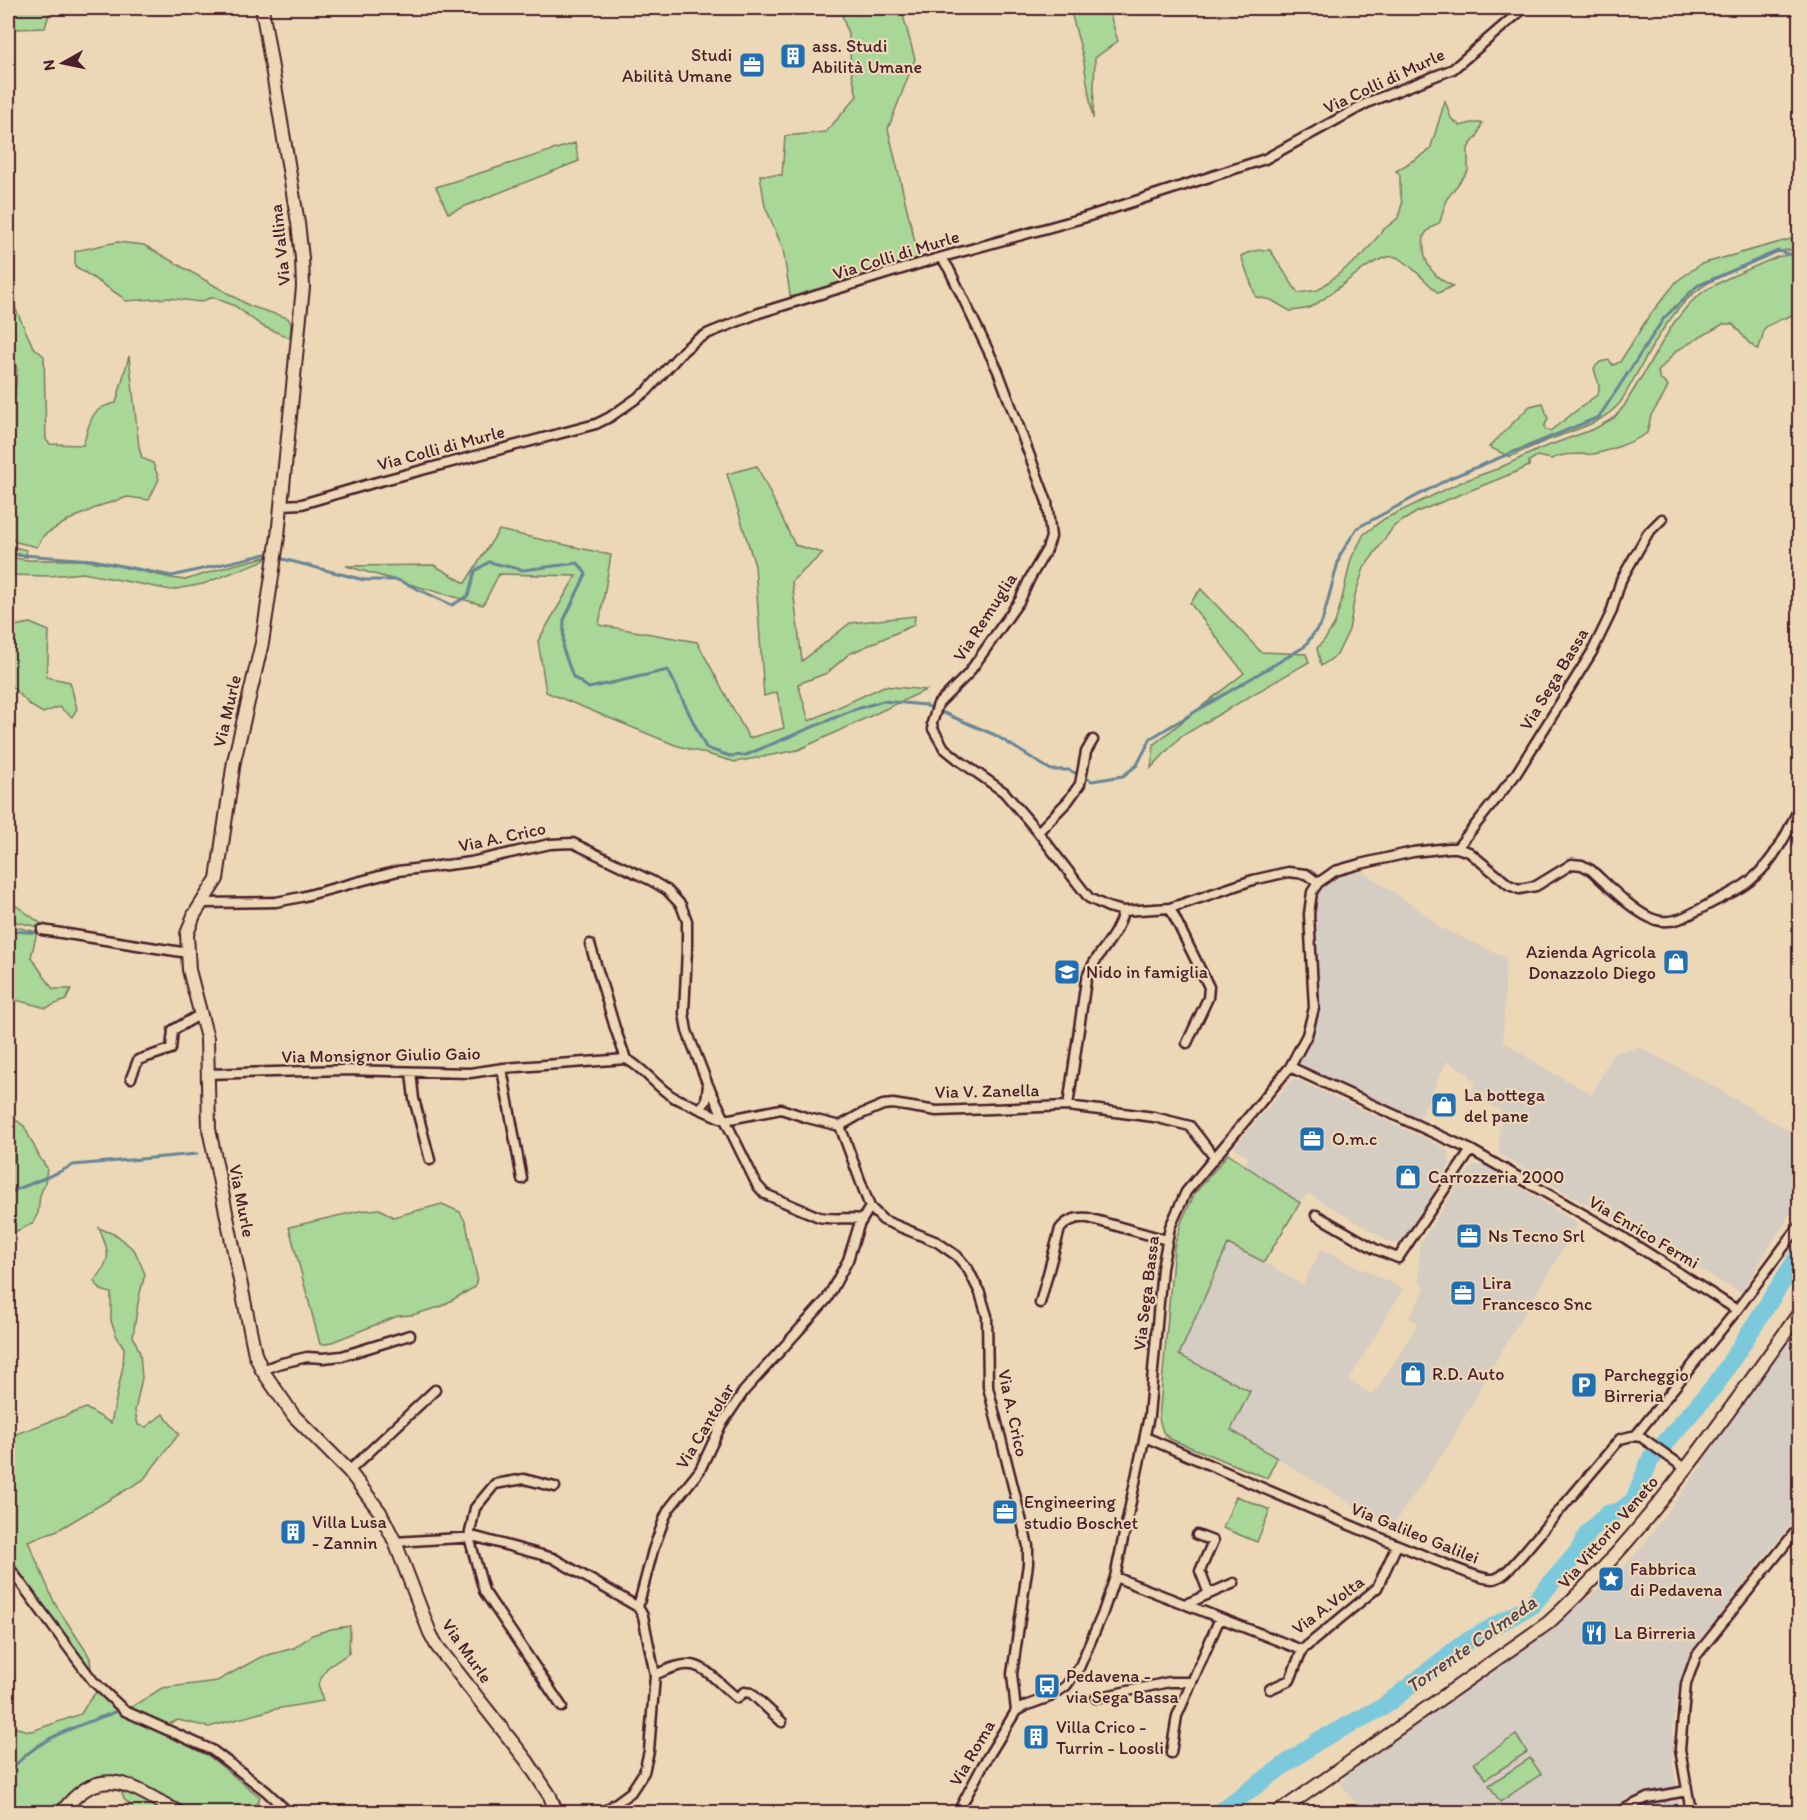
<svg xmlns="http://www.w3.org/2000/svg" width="1807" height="1820" font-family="Itim,sans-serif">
<rect width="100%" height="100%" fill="#ecd8b6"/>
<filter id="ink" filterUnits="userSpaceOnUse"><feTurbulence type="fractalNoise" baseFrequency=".0167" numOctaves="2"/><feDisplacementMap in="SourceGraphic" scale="12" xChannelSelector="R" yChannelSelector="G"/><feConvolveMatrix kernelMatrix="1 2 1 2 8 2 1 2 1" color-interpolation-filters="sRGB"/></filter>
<g filter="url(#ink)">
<path fill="#d5ccc2" d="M1360 869 1424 913 1439 927 1506 958 1503 1041 1549 1071 1587 1091 1591 1096 1613 1053 1639 1047 1706 1082 1799 1137V1199L1741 1293 1499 1154 1500 1110 1470 1096 1476 1082 1469 1077 1470 1074 1447 1061 1419 1119 1363 1097 1307 1070 1299 1064 1298 1061 1313 1026 1318 1004 1313 946 1314 906 1321 890 1331 880 1346 872Z
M1293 1078 1441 1146 1448 1152 1450 1165 1405 1238 1398 1243H1391L1308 1193 1300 1203 1244 1166 1248 1157 1234 1147Z
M1478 1165H1486L1578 1224 1492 1367 1450 1443 1391 1528 1231 1430 1179 1355 1228 1244 1264 1262 1303 1285 1321 1249 1403 1289 1349 1380 1373 1395 1400 1354 1417 1323 1409 1318 1425 1288 1419 1282V1245L1463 1177 1473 1166Z
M1799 1320V1516L1772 1547 1689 1654 1676 1698 1673 1726V1764L1681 1812H1362L1340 1782 1345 1779 1342 1775 1472 1686 1549 1630 1611 1579 1628 1563 1644 1543 1697 1472 1702 1465 1698 1461Z"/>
<path fill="#a8d797" stroke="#797b61" stroke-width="1.5" d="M8 8H62L61 10 49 14 45 28 13 29 8 34Z
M840 8H901L915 59 888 129 919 259 791 301 783 249 765 206 760 175H782L785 136 826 132 857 96 851 70 849 37Z
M1070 8H1108L1118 41 1095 58 1093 119 1083 57Z
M1445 101 1451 118 1460 126 1472 123H1482L1478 135 1468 148V171L1446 200 1440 222C1436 225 1428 229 1425 234 1422 238 1424 245 1424 249 1425 267 1437 279 1453 286L1438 293C1429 285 1407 260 1396 257 1375 252 1332 296 1313 306 1306 310 1298 310 1290 311L1271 300 1256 297 1241 256C1250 251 1260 249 1270 250L1298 293 1318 290 1364 254 1383 230 1398 218 1402 204 1400 188V175L1396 171 1430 150Z
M575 143 579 161 448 213 436 187Z
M1791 239 1799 241V250C1778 248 1762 258 1743 267 1729 273 1714 278 1702 287 1667 310 1642 367 1620 403 1601 424 1579 428 1554 438 1539 443 1525 450 1510 457L1489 447 1530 406 1543 403 1548 419 1544 427 1546 430 1550 431 1598 394C1601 383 1596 379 1594 368L1600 362 1609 360 1613 365 1620 362 1649 316 1677 281 1701 264Z
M117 242 144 245 250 306 288 318 291 324 290 338 262 326 235 306 215 298H210L200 302 170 298 125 301 122 297 75 266V251Z
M1792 254 1799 255 1800 308C1789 321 1775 318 1764 329L1762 339 1758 350 1749 343 1733 324H1723L1676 351 1658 372 1660 379 1668 386 1663 397 1651 415 1647 433C1636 441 1607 452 1593 454 1578 455 1565 452 1551 459L1537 456 1529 461V466L1516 472 1417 512 1394 526 1364 568 1355 595 1349 630 1337 655 1321 666 1317 648 1326 638 1335 623 1341 603 1351 559 1364 534 1384 519 1461 482 1497 469 1542 448 1594 429 1614 418 1624 406 1673 324 1689 304 1704 291 1728 278 1777 257Z
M8 292 33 347 44 356 46 440 50 444 83 445C91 421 89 408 116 403L129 356 139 447 142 458 153 463 159 479 149 500 128 497 102 505 69 520 44 535 37 547 16 542 8 535V411L10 410 15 396 17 370 8 334Z
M757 466 795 545 823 553 792 581 802 661 850 623 915 616 914 625 849 654 827 673 798 684 809 721 884 686 926 690 798 750 735 762 675 745 546 692 538 641 576 576 499 574 483 605 346 566 434 565 465 583 499 530 611 555 599 625 697 642 749 738 784 728 777 692 764 696 755 566 727 474Z
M8 541 14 547 26 550 27 557 8 554Z
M8 557 27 560H81L109 564 171 578 185 580 233 565 266 557 265 560 203 584 171 590 83 573 49 576 10 575 8 574Z
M1201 589 1261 652 1306 654 1309 662 1180 737 1151 768 1154 744 1244 673 1190 603Z
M30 623 49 631 48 661 46 677 70 682 77 709 72 717 59 707 43 713 31 706 8 683V627Z
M8 900 46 927H38L8 920Z
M8 925 37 932 31 957 53 989H71L66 1000 46 1008 8 998Z
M8 1114 24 1126 40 1158 47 1168 45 1183 40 1195 38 1213 32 1224 8 1235V1165L13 1162 14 1152 8 1146Z
M1228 1154 1300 1203 1264 1262 1228 1244 1179 1355 1250 1391 1231 1430 1277 1458 1267 1478 1170 1439 1163 1432 1159 1419 1174 1247 1182 1220 1195 1193Z
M442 1204 460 1212 466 1223 475 1268 477 1277 475 1287 440 1307 412 1315 398 1316 327 1344H320L289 1227 359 1211 380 1209 393 1217Z
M99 1228 118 1236 135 1251 145 1274 139 1297 133 1336 140 1353 142 1378 135 1411 138 1425 146 1427 163 1414 179 1434 143 1480 58 1530 28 1541 55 1604 86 1651 90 1658 91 1670 8 1558V1437L86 1408 111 1423 123 1366 124 1348 117 1337 111 1321V1293L101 1290 94 1281C113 1259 109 1253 99 1228Z
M1236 1496 1270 1510 1257 1542 1223 1528Z
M350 1626 349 1653 327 1668 318 1684 323 1701 275 1709 209 1727 178 1720 166 1725 128 1709 162 1688 217 1681 261 1657 294 1648 312 1635 331 1629Z
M98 1690 107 1701 124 1715 209 1756 260 1797 252 1812H137L124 1799 118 1781 87 1783 71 1793 54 1812H8V1725C16 1727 24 1731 32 1731L81 1714 88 1702Z
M1516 1735 1527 1752 1486 1779 1474 1763Z
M1530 1758 1541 1774 1500 1802 1489 1785Z"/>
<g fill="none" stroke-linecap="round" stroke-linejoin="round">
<path stroke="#688595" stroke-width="3" d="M8 554 93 560 172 576 266 554 272 556
M279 558 364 580H398L452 605 468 596 475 571 489 562 523 570 578 563 586 574 564 620 563 649 573 677 589 688 668 670 706 748 730 756 746 755 853 710 883 701 925 705 995 735 1051 770H1069L1092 781 1123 776 1137 765 1151 738 1304 647 1322 622 1340 555 1357 528 1450 478 1599 417 1664 318 1697 286 1778 251 1800 257
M8 931 45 933
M8 1193 57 1173 73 1165 197 1154
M8 1774C34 1738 78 1726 118 1711"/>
<path stroke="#7cc9db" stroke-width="18" d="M1219 1812 1318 1741 1383 1707 1464 1643 1532 1605 1578 1552 1588 1533 1607 1514 1620 1511 1634 1500 1650 1460 1717 1383 1800 1254"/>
<defs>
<path id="street" d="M942 258 949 269 998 371 1047 502 1051 537 1047 549 1030 578 1020 600 968 674 938 704 932 723 933 729 944 748 960 761 1004 792 1038 832 1089 898 1108 907 1123 911 1170 908 1253 880 1288 872 1306 874 1318 883
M282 510 283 505 302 504 373 483 596 424 610 417 647 391 683 351 696 340 709 333 759 313 928 261 1083 218 1265 159 1369 102 1453 69 1524 8
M1038 832 1068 801 1080 784 1086 752 1093 740
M1457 848 1516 774 1592 652 1611 613 1621 580 1648 533 1662 519
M203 903 276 902 301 897 398 871 471 862 550 844 573 843 652 881 667 890 681 905 687 921V950L684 1013 687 1031 708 1085
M1170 908 1209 987 1208 998 1187 1043
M42 930 188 953
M590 944 615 1028 626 1059
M1290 1067 1471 1150 1623 1237 1737 1310
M502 1069 522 1179
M411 1072 414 1099 430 1160
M208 1074 343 1070 470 1073 504 1068 626 1059C644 1068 655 1086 673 1097L725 1120
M131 1078 138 1060 171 1049 173 1030 201 1014
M1068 1106 1086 980C1094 954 1117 940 1123 911
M700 1109 706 1101 708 1085 757 1185 765 1194 819 1217C833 1220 847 1217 862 1219
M725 1120 781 1109 808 1118 840 1126
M840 1126 870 1207 883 1220 937 1242 957 1256 968 1269 980 1293 987 1316 988 1387 1028 1546V1564L1012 1674 1016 1711
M840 1126 859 1115 883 1105 893 1104 937 1111 1068 1106 1154 1117 1190 1126 1214 1157
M1316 1215 1375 1249 1398 1258 1471 1150
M1040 1303 1060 1229C1067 1220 1077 1217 1088 1218L1167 1240
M262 1370 278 1364 307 1357 323 1358 342 1356 410 1335
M1636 1435 1737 1310 1800 1225
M1145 1437C1240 1478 1336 1521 1433 1559 1446 1564 1480 1580 1493 1579 1504 1578 1514 1563 1521 1556L1620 1439 1632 1436 1641 1437 1686 1469
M349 1471 435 1390
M555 1487 524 1479 495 1484 475 1508 469 1537 484 1591 562 1707
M1197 1535 1213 1541 1200 1571 1209 1594
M395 1542 476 1537 553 1558 638 1607
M8 1566 93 1681 125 1711 212 1750 266 1791 288 1812
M1115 1577 1302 1650 1377 1588 1397 1545
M1186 1604 1234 1583
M655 1675C701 1652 703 1671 737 1698L744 1692 751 1693 782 1722
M1270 1689 1290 1680 1302 1650
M1096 1698 1169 1682H1192
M1171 1753 1177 1716 1220 1618
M604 1812 631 1792 644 1772 649 1751 655 1675 643 1616 638 1607 653 1550 665 1517 669 1509 700 1470 721 1425 744 1391 827 1299 848 1260 859 1225 870 1207
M958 1812 983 1765 1016 1711 1025 1706 1050 1697 1066 1686 1079 1668 1102 1615 1115 1577 1149 1416 1162 1268 1170 1227 1186 1192 1290 1067 1307 1035 1314 1008 1309 914 1312 892 1318 883 1335 871 1360 864 1413 852 1449 848H1457L1469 852 1509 885 1519 889 1536 886 1572 864 1582 865 1591 870C1607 884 1636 915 1656 920 1673 925 1689 915 1704 907 1719 898 1739 891 1752 879 1774 861 1788 832 1800 806
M1618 1812 1647 1798 1687 1791
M1691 1812 1680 1749 1686 1684 1696 1656 1800 1526"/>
<path id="secondary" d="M262 8 298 223 302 258 303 287 278 536 262 643 234 761 217 879 194 915 187 934 189 970 207 1038 209 1129 255 1354 262 1370 294 1416 349 1471 380 1512 395 1542 430 1633 437 1646 527 1761 550 1796 556 1812
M62 1812C101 1759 134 1788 178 1812
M1279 1812 1548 1623C1647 1533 1722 1420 1800 1312"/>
</defs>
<use href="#street" stroke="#4a1f2b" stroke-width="13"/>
<use href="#secondary" stroke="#4a1f2b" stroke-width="16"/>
<use href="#street" stroke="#ecd8b6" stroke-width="8"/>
<use href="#secondary" stroke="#ecd8b6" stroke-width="12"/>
</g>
</g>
<defs>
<symbol id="building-square" viewBox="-11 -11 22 22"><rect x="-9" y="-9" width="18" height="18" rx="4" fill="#1f6fb2" stroke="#ecd8b6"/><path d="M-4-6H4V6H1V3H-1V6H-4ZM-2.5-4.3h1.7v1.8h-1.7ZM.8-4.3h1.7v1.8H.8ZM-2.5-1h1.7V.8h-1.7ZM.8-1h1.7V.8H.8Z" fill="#fff"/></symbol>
<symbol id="office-square" viewBox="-11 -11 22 22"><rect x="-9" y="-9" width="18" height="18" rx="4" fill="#1f6fb2" stroke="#ecd8b6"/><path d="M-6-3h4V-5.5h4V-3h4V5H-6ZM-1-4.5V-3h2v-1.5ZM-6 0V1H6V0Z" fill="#fff"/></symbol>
<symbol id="shop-square" viewBox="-11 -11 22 22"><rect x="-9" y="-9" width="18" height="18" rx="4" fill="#1f6fb2" stroke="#ecd8b6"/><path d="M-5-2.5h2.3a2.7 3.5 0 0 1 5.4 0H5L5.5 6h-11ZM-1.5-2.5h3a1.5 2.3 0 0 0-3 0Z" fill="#fff"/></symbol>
<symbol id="school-square" viewBox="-11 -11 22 22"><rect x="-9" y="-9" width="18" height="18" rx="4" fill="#1f6fb2" stroke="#ecd8b6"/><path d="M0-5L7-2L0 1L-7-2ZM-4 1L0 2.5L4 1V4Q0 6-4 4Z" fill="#fff"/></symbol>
<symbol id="parking-square" viewBox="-11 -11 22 22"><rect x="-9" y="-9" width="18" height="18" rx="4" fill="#1f6fb2" stroke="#ecd8b6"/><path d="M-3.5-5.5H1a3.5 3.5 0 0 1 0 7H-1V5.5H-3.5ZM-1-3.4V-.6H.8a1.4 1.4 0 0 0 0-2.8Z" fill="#fff"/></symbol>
<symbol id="sight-square" viewBox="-11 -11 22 22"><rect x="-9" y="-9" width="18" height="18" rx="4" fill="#1f6fb2" stroke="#ecd8b6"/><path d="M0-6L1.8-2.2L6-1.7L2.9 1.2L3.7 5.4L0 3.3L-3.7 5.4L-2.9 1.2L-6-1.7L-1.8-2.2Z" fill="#fff"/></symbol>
<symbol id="restaurant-square" viewBox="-11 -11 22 22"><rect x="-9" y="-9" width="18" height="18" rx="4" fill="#1f6fb2" stroke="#ecd8b6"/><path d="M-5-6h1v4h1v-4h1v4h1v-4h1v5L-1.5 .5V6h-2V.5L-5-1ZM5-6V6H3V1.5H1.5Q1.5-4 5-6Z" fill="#fff"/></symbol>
<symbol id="bus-square" viewBox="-11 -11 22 22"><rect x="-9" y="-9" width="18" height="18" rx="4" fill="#1f6fb2" stroke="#ecd8b6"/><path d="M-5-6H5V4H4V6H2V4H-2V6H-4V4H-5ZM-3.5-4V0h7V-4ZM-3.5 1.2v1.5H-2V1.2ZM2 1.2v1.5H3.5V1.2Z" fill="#fff"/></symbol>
</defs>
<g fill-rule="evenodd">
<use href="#building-square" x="778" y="41" width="30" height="30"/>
<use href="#office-square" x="737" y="50" width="30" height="30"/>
<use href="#shop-square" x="1661" y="947" width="30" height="30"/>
<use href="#school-square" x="1052" y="957" width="30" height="30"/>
<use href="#shop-square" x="1429" y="1090" width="30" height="30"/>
<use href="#office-square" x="1297" y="1124" width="30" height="30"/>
<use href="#shop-square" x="1393" y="1162" width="30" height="30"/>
<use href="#office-square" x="1454" y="1221" width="30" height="30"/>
<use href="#office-square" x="1448" y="1278" width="30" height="30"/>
<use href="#shop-square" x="1398" y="1359" width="30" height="30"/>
<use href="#parking-square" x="1569" y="1370" width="30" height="30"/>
<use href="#office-square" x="990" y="1497" width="30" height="30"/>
<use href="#building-square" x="278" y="1517" width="30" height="30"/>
<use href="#sight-square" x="1596" y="1564" width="30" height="30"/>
<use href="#restaurant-square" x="1579" y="1618" width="30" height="30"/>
<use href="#bus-square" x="1032" y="1671" width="30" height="30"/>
<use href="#building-square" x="1021" y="1722" width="30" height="30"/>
</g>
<g text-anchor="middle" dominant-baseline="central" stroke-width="4.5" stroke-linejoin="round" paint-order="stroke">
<g font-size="18" fill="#4a1f2b" stroke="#ecd8b6" text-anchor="start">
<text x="812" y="46">ass. Studi<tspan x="812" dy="21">Abilità Umane</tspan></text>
<text x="732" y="55" text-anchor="end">Studi<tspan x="732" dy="21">Abilità Umane</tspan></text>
<text x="1656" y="952" text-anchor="end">Azienda Agricola<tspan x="1656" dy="21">Donazzolo Diego</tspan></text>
<text x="1086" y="972">Nido in famiglia</text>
<text x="1464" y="1095">La bottega<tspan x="1464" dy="21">del pane</tspan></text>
<text x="1332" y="1139">O.m.c</text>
<text x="1428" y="1177">Carrozzeria 2000</text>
<text x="1488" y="1236">Ns Tecno Srl</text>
<text x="1482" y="1283">Lira<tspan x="1482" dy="21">Francesco Snc</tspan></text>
<text x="1432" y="1374">R.D. Auto</text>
<text x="1604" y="1375">Parcheggio<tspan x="1604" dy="21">Birreria</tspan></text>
<text x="1024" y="1502">Engineering<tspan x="1024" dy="21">studio Boschet</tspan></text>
<text x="312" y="1522">Villa Lusa<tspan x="312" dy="21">- Zannin</tspan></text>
<text x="1630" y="1569">Fabbrica<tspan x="1630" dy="21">di Pedavena</tspan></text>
<text x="1614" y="1633">La Birreria</text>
<text x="1066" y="1676">Pedavena -<tspan x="1066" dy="21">via Sega Bassa</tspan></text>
<text x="1056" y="1727">Villa Crico -<tspan x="1056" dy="21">Turrin - Loosli</tspan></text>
</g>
<g font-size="18" fill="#4a1f2b" stroke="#ecd8b6">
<text transform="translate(1384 81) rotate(-25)">Via Colli di Murle</text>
<text transform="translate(280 245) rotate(-96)">Via Vallina</text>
<text transform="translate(896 255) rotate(-17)">Via Colli di Murle</text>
<text transform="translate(441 448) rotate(-15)">Via Colli di Murle</text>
<text transform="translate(985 617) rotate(-57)">Via Remuglia</text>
<text transform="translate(1554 679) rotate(-59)">Via Sega Bassa</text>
<text transform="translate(227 711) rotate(-77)">Via Murle</text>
<text transform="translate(502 837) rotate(-12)">Via A. Crico</text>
<text transform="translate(381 1055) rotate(-1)">Via Monsignor Giulio Gaio</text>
<text transform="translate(987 1091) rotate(-1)">Via V. Zanella</text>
<text transform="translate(242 1201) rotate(79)">Via Murle</text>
<text transform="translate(1644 1232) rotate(31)">Via Enrico Fermi</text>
<text transform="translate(1146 1293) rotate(-83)">Via Sega Bassa</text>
<text transform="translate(1013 1413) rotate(78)">Via A. Crico</text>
<text transform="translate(705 1426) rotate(-59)">Via Cantolar</text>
<text transform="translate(1608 1532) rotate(-49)">Via Vittorio Veneto</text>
<text transform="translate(1415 1533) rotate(22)">Via Galileo Galilei</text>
<text transform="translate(1328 1605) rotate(-37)">Via A.Volta</text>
<text transform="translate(467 1651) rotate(55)">Via Murle</text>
<text transform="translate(972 1753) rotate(-60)">Via Roma</text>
</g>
<g font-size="20" font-style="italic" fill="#54414e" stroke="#ecd8b6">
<text transform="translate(1471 1644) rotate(-35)">Torrente Colmeda</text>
</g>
</g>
<rect width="1807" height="1820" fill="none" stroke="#ecd8b6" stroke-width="30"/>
<rect x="15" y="15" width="1777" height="1790" fill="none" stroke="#4a1f2b" stroke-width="2" filter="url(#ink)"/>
<g transform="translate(63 63) rotate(261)" stroke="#ecd8b6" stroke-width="4.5" paint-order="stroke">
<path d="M0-4.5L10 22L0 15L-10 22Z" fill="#4a1f2b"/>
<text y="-9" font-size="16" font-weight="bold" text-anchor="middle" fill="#4a1f2b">N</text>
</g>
</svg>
